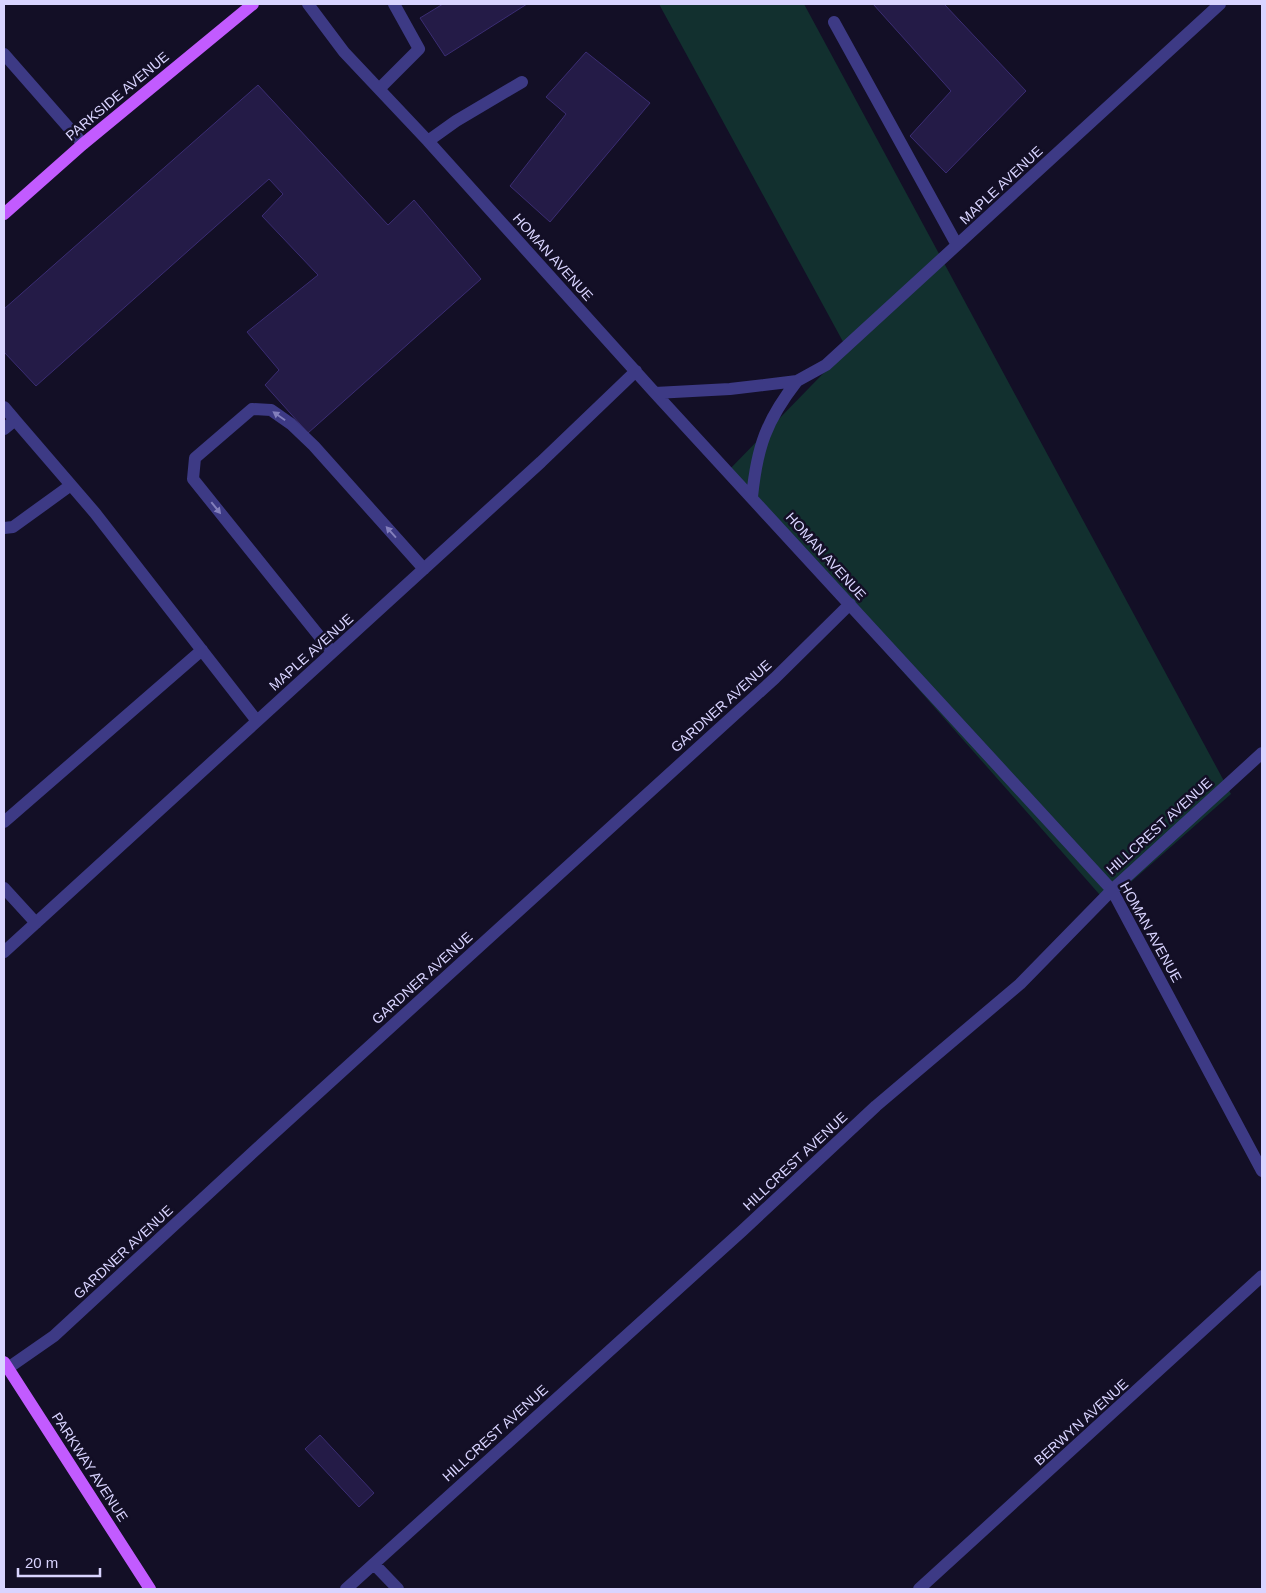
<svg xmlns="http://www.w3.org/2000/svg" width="1266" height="1593" font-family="Helvetica,sans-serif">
<rect width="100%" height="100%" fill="#130f26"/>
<path fill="#12302f" d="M659 4H804L1231 794 1107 903 727 472 847 349Z"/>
<path fill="#241b47" stroke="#3b2d73" d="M443 4H527L445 56 420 18Z
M873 4H944L1026 91 946 173 910 136 951 91Z
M586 52 650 103 550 222 510 186 566 114 546 97Z
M258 85 388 225 414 200 481 279 308 433 265 385 279 370 247 332 318 275 262 216 283 194 269 179 36 386 4 352V309Z
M320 1435 374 1493 359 1507 305 1449Z"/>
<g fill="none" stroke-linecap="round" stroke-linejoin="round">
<path stroke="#3d3a85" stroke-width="12" d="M308 4 344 52 428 141 655 393 1112 890 1262 1171
M834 22 957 245
M4 54 83 144
M379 89 419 49 394 4
M428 141 456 121 522 82
M655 393 730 389 797 381 826 365 1220 4
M4 407 15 420
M4 429 15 420 95 513 257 721
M752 497C757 447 766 421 797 381
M4 528 13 527 71 485
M332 652 193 479 195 458 252 409 271 410 291 424 314 446 424 569
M4 822 202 650
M4 888 36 923
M4 952 541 462 636 371
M8 1368 54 1336 262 1144 775 678 850 604
M374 1564 398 1589
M346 1589 742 1231 876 1106 1020 984 1112 890 1262 753
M919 1589 1262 1276"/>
<path stroke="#c25bff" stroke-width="12" d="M4 214 83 144 253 4
M4 1362 150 1589"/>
</g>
<defs><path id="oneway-solid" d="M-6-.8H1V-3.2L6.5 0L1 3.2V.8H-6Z" transform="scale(1.25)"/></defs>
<g fill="#837fbc">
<use href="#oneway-solid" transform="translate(279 416) rotate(-145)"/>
<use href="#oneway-solid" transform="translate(216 508) rotate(51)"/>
<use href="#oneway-solid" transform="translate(391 532) rotate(-132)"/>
</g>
<g text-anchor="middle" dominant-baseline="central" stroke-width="5" stroke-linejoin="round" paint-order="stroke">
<g font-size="14" fill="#d9d4ff" stroke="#130f26">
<text transform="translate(117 96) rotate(-40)">PARKSIDE AVENUE</text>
<text transform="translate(1001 185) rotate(-43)">MAPLE AVENUE</text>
<text transform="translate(553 257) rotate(48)">HOMAN AVENUE</text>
<text transform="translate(826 556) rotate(48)">HOMAN AVENUE</text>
<text transform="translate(311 652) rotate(-42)">MAPLE AVENUE</text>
<text transform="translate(721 706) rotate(-42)">GARDNER AVENUE</text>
<text transform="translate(1159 826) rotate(-42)">HILLCREST AVENUE</text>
<text transform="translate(1151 932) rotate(61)">HOMAN AVENUE</text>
<text transform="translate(422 978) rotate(-42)">GARDNER AVENUE</text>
<text transform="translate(795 1161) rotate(-43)">HILLCREST AVENUE</text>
<text transform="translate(123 1252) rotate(-43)">GARDNER AVENUE</text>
<text transform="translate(1081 1422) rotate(-42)">BERWYN AVENUE</text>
<text transform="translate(495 1433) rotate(-42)">HILLCREST AVENUE</text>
<text transform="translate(90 1467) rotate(57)">PARKWAY AVENUE</text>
</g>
</g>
<rect width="1266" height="1593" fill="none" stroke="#d9d4ff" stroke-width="10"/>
<path d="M18 1568v8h82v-8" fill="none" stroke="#d9d4ff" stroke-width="2.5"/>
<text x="25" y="1568" font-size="15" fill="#d9d4ff" stroke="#130f26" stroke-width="4" paint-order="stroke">20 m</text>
</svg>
